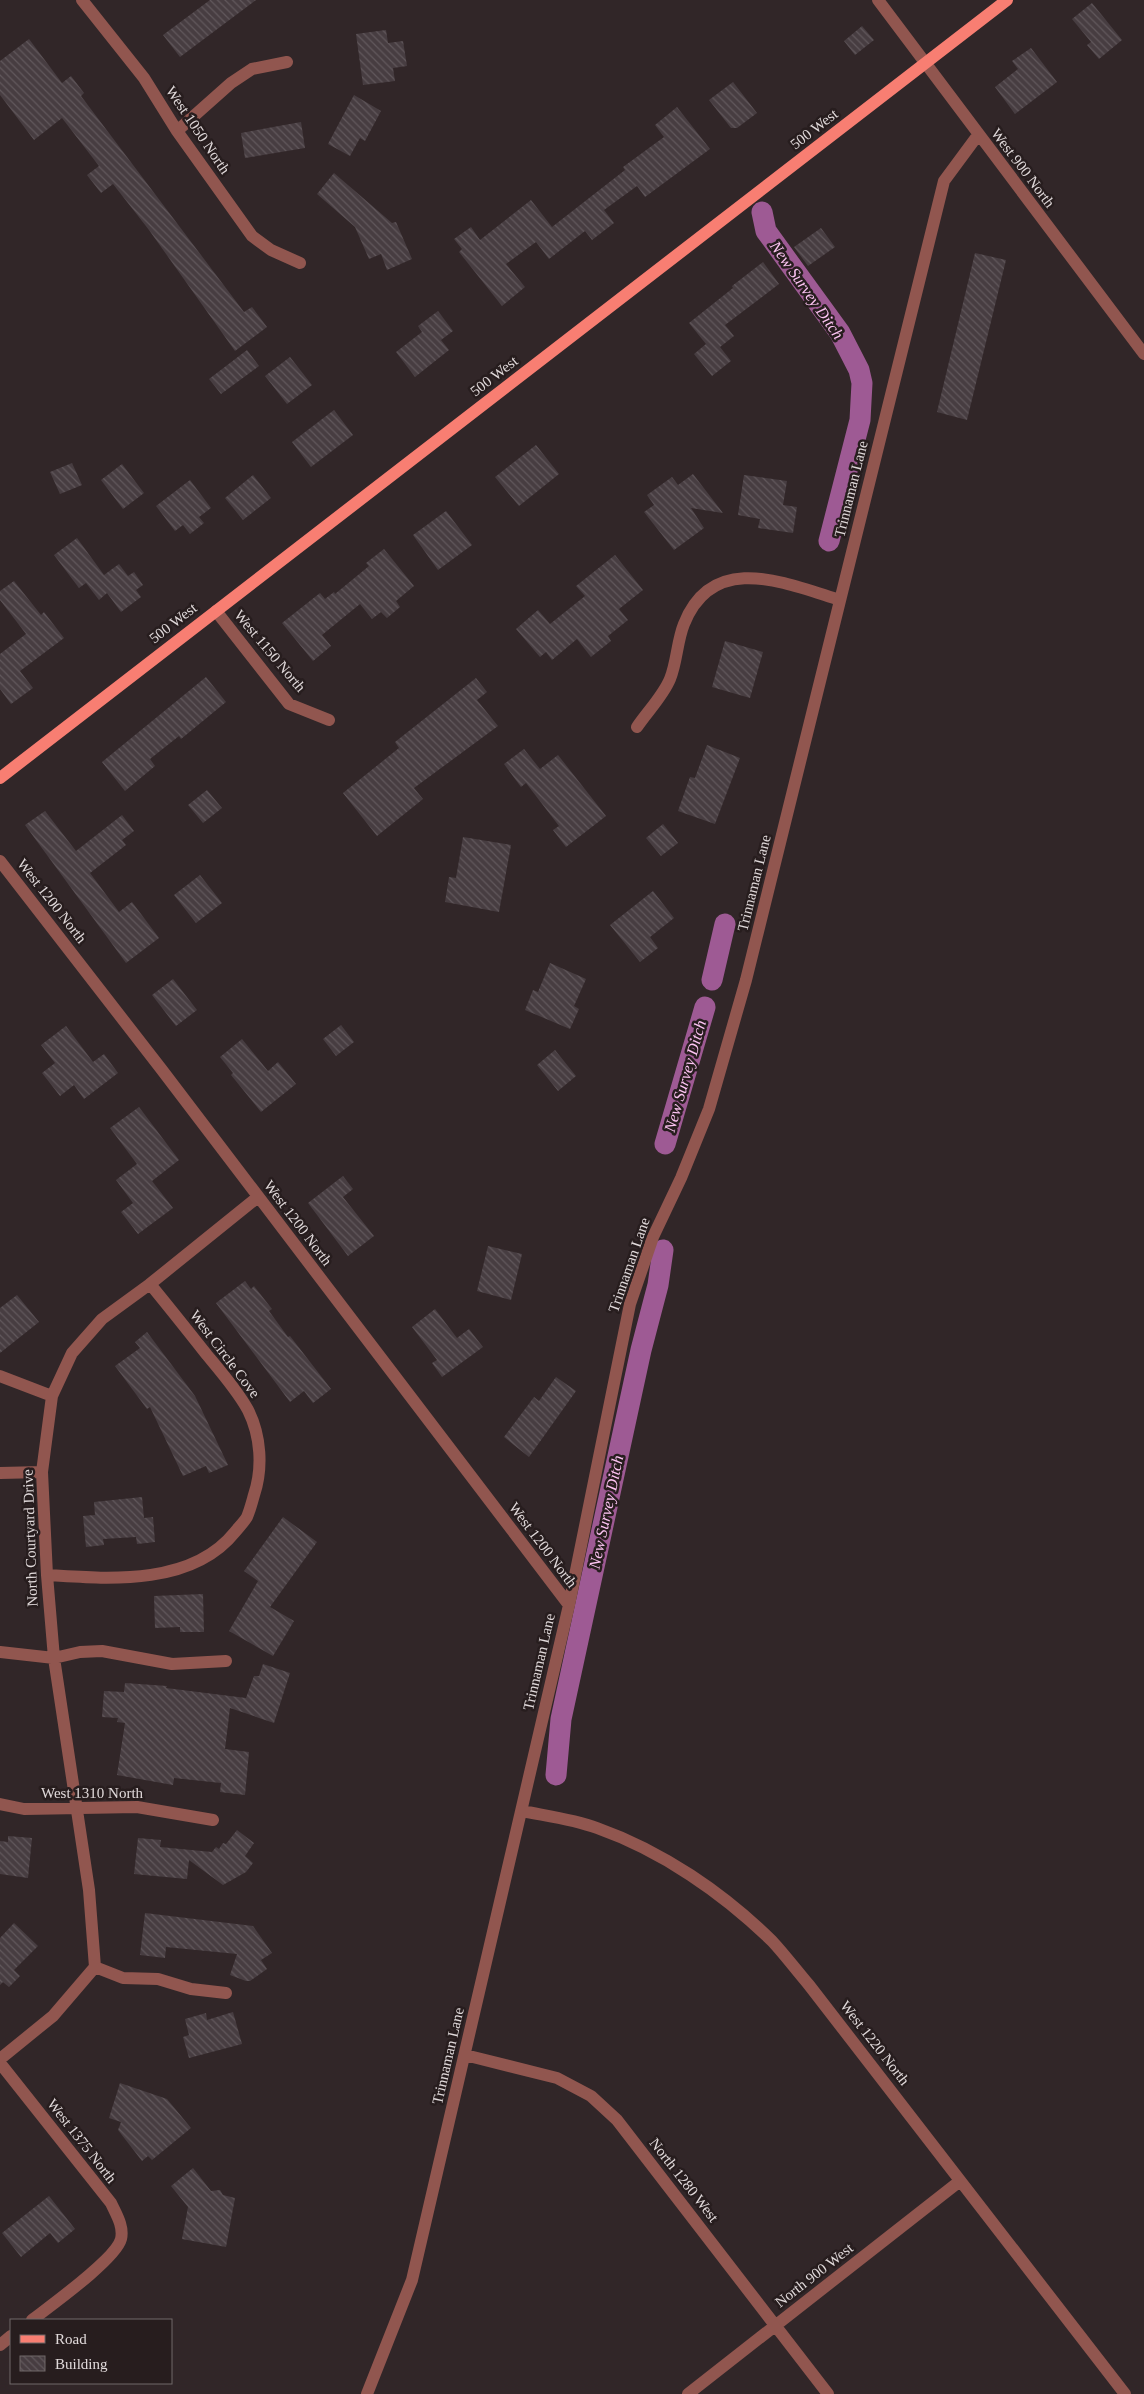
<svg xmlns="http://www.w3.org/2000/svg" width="1144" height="2394" font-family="Georgia,serif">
<defs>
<pattern id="building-back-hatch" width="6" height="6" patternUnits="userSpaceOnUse" patternTransform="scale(1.25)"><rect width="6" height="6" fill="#473d41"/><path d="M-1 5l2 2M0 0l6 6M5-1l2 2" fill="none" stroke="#61585c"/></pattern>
</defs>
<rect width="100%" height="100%" fill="#312628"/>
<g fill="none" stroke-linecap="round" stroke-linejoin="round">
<path stroke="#9e5a94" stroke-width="21" d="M762 212 766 231 840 333 859 370 862 383 860 420 829 541
M712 980 725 924
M665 1144 705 1007
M556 1775 561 1719 641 1350 658 1285 663 1250"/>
</g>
<path fill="url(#building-back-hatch)" d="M210 0H256L180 57 163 35Z
M1092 3 1122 40 1099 59 1087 45 1091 42 1072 19Z
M862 26 874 40 855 55 844 41Z
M386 30 388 43 403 41 407 66 393 68 395 81 363 85 356 34Z
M29 39 62 83 71 76 84 93 81 96 244 312 252 307 267 327 235 351 149 230 113 184 101 193 87 175 99 166 62 118 34 140 0 95V61Z
M1031 48 1057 82 1015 114 995 87 1018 69 1012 61Z
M733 82 757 113 737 128H731L709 100Z
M354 95 381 111 365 141 360 138 350 156 328 144Z
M677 107 710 149 645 197 637 186 604 210 614 223 592 240 585 231 549 259 536 242 506 264 525 287 502 306 459 252 462 249 454 239 471 227 480 240 531 200 552 227 625 170 623 167 664 137 655 125Z
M301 122 305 148 245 158 241 133Z
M334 173 392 223 396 222 412 259 387 270 381 254 369 259 355 227 317 194Z
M821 228 835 247 808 266 794 247Z
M975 253 1006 260 967 420 937 412Z
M763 262 779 284 725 325 734 336 720 347 731 361 712 376 694 354 706 344 689 323 733 288 732 286Z
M438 311 453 331 441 340 449 350 415 377 396 352 422 332 418 326Z
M247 350 259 366 221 394 209 379Z
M290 357 312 385 287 404 265 376Z
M334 410 353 435 311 467 292 442Z
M536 445 559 474 519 506 495 477Z
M72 463 82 485 60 494 50 472Z
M122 464 144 493 123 509 101 480Z
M693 474 723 513 691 508 704 528 674 550 644 512 654 505 647 495 672 477 678 485Z
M253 475 271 498 243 520 225 498Z
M744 475 787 481 783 505 797 507 793 533 758 528 760 519 738 515Z
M190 480 211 508 199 517 204 523 190 534 183 525 175 531 156 506Z
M446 511 472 545 438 570 413 535Z
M77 538 104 575 119 564 128 576 134 572 143 585 136 590 141 597 121 612 107 593 99 600 86 583 79 588 54 555Z
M384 549 414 586 396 601 400 607 387 618 381 612 372 619 360 604 322 635 331 646 313 661 282 623 320 593 325 599 334 592 335 594 369 566 366 563Z
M615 555 643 590 619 609 628 620 608 636 611 641 591 657 577 639 552 660 546 652 540 657 516 629 538 610 550 624 585 596 576 586Z
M14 581 41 615 44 612 64 638 20 671 33 688 11 704 0 689V654L26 634 0 600V591Z
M725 641 763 652 750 698 712 687Z
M206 677 226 702 181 739 179 736 150 759 155 766 125 791 102 762Z
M476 678 487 692 477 700 498 726 414 788 423 799 377 836 343 793 399 748 395 742Z
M707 745 740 758 715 824 678 811 690 777 695 778Z
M524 749 540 769 558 755 606 816 566 847 553 830 559 826 526 783 521 787 504 764Z
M207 790 222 808 203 823 188 805Z
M45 811 76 851 122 815 134 831 122 840 126 845 90 873 119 912 132 902 159 938 126 963 25 825Z
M663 824 678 843 661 856 646 838Z
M463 837 511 845 499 912 445 902 449 877 456 878Z
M200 875 222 903 196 923 174 895Z
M653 891 674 918 650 937 658 948 640 962 610 925Z
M550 963 586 979 574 1006 579 1009 570 1029 525 1010 533 990 538 992Z
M173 979 197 1010 176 1026 152 995Z
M341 1025 354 1042 336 1056 323 1039Z
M66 1026 93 1062 104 1054 118 1073 84 1099 74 1085 60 1096 42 1073 55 1063 41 1045Z
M242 1039 268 1071 278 1062 296 1084 261 1112 231 1075 233 1073 220 1057Z
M555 1050 576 1076 558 1091 537 1065Z
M139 1107 179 1160 152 1181 173 1208 138 1234 121 1212 133 1203 116 1180 137 1164 110 1128Z
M343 1176 353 1189 343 1197 374 1236 348 1256 308 1203Z
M488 1246 522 1254 511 1300 477 1291Z
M245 1281 251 1289 254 1286 272 1309 269 1311 288 1337 290 1336 331 1389 313 1403 304 1391 290 1402 216 1303Z
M17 1295 39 1322 0 1353V1308Z
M435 1309 457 1338 469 1329 483 1347 442 1377 432 1363 437 1360 412 1327Z
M147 1332 195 1396 228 1465 209 1473 206 1466 183 1476 150 1407 147 1409 115 1366 140 1348 135 1342Z
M556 1377 576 1391 529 1457 504 1437 534 1397 539 1401Z
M142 1497 144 1518 153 1517 155 1542 137 1544 136 1537 103 1539 104 1545 86 1547 83 1516 95 1515 94 1502Z
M283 1517 317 1542 270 1607 294 1621 273 1656 229 1631 258 1581 244 1571Z
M203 1594 204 1632H180V1627L155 1628 154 1596Z
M263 1664 290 1673 274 1723 230 1708 225 1749 249 1752 245 1795 220 1792 221 1783 174 1778 173 1785 117 1775 125 1723 117 1722 118 1718 102 1717 104 1691 124 1692 125 1683 167 1686 166 1688 246 1698 254 1676H259Z
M237 1830 254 1843 245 1856 253 1863 246 1872 223 1885 189 1860 187 1879 134 1874 138 1838 161 1840 160 1847 212 1852 216 1847 219 1849 223 1843 226 1844Z
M8 1836 32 1838 28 1878 0 1874V1841L8 1842Z
M145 1913 253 1926 272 1953 261 1960 267 1969 250 1981H246L230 1975 237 1954 166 1947 165 1958 140 1955Z
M14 1923 38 1946 14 1970 20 1976 9 1987 3 1982 0 1985V1938Z
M233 2012 242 2044 189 2058 183 2037 189 2035 185 2019 206 2013 207 2020Z
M120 2083 167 2099 191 2128 152 2160 148 2156 142 2161 118 2130 121 2122 109 2118Z
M193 2168 211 2191 220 2190 223 2195 235 2198 226 2247 182 2239 188 2207 171 2186Z
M49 2196 75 2229 58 2243 50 2233 21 2257 2 2233Z"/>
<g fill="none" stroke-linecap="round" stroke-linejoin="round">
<path stroke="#91564f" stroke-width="12" d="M82 0 144 78 177 131 252 236 271 250 300 263
M878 0 1144 354
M177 131 231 83 252 69 287 62
M216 611 289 704 329 720
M637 727C647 712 663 696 670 679 677 662 677 641 684 624 713 551 785 583 840 600
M0 861 162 1070 569 1605
M0 1376 52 1396
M0 1473 42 1472
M47 1575C109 1579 192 1586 235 1532 239 1527 244 1522 247 1517 250 1510 252 1502 254 1495 263 1468 261 1436 248 1410 237 1390 222 1373 207 1355 188 1331 169 1307 150 1284
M0 1652 54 1658 80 1652 102 1651 172 1664 226 1661
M0 1804 24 1809 137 1807 213 1820
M522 1811C547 1816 573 1819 597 1828 662 1851 723 1893 772 1941 785 1955 797 1971 809 1985L1125 2394
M95 1967 89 1890 54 1658 47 1575 42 1472 52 1396 72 1353 102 1319 150 1284 258 1197
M95 1967 123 1978 158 1979 191 1989 226 1993
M465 2055 557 2078 591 2096 617 2120 828 2394
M0 2059 53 2016 95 1967
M0 2063 111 2203C116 2214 124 2226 121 2239 116 2259 50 2306 32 2320
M0 2345 11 2336
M367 2394 412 2280 569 1605 630 1304 653 1237 681 1178 709 1109 746 980 944 181 978 135
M688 2394 960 2181"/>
<path stroke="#f87e72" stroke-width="12" d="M0 778 1007 0"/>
</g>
<g text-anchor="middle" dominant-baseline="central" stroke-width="5" stroke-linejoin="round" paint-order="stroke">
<g font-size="15" fill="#e0d9da" stroke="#271d1e">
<text transform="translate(814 129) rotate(-38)">500 West</text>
<text transform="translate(198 130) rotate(56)">West 1050 North</text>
<text transform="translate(1023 168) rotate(53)">West 900 North</text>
<text transform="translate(494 376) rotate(-38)">500 West</text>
<text transform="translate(851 489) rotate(-76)">Trinnaman Lane</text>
<text transform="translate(173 623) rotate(-38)">500 West</text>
<text transform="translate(270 651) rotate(50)">West 1150 North</text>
<text transform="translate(754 883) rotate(-76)">Trinnaman Lane</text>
<text transform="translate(52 901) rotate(52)">West 1200 North</text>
<text transform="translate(298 1223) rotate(53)">West 1200 North</text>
<text transform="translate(629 1265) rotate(-71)">Trinnaman Lane</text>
<text transform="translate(225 1354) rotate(53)">West Circle Cove</text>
<text transform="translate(30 1538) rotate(-92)">North Courtyard Drive</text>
<text transform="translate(543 1545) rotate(53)">West 1200 North</text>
<text transform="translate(539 1662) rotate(-77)">Trinnaman Lane</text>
<text x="92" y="1793">West 1310 North</text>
<text transform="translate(875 2043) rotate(52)">West 1220 North</text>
<text transform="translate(448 2056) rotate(-77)">Trinnaman Lane</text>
<text transform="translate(82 2141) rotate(52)">West 1375 North</text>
<text transform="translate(684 2180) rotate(52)">North 1280 West</text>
<text transform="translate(814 2275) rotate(-38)">North 900 West</text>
</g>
<g font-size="16" font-style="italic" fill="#fdc4f3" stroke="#271d1e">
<text transform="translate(807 290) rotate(55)">New Survey Ditch</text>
<text transform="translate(685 1076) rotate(-74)">New Survey Ditch</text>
<text transform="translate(606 1512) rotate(-78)">New Survey Ditch</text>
</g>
</g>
<rect x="10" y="2319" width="162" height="65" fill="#271d1e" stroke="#716869"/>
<rect x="20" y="2335" width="25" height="8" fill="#f87e72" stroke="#716869"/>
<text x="55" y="2344" font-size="15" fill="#e0d9da">Road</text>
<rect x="20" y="2356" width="25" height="15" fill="url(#building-back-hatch)" stroke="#716869"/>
<text x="55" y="2369" font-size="15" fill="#e0d9da">Building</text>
</svg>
